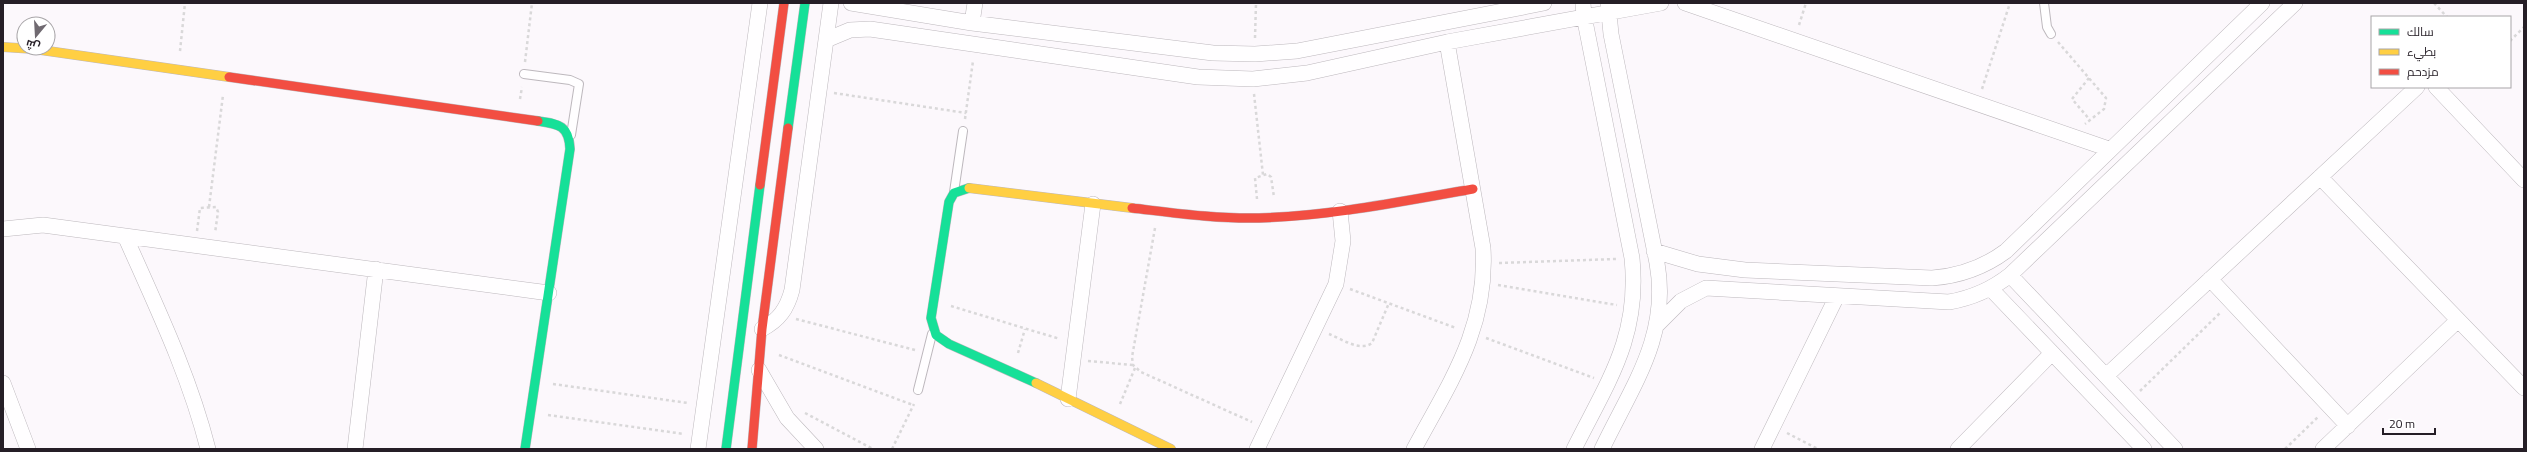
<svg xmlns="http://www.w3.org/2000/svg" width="2527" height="452" font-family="Georgia,Cairo,serif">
<rect width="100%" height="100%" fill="#fcf8fc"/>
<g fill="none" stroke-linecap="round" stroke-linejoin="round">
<defs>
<path id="lane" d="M2044 3 2047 27 2051 34
M524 74 570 80 579 84 571 135
M954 192 963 131
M918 390 932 334"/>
<path id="street" d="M851 3 972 23 1213 53 1255 54 1297 51 1544 3
M1685 3 2109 149
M972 23 975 3
M826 40 850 30 870 29 1198 77 1253 79 1307 73 1447 42 1661 3
M2436 87 2524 180
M2320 177 2524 388
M3 229 43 225 549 293
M125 236C156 306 189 374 208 449
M1654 251 1698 264 1745 270 1932 278C1960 276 1983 268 2006 251L2262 3
M2010 275 2175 449
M2210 279 2348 426
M1991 289 2144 449
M1657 325 1681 301 1706 288 1949 302C1972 298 1991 290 2010 275L2295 3
M762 329C779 320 787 309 792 290L831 3
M759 370 787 418 816 449
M2106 376 2417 87
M3 383 28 449
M1068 399 1093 204
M355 449 376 269
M698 449 760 3
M1257 449 1336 284 1343 241 1340 211
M1414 449C1450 382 1488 328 1483 248L1447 42
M1574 449C1608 381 1640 337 1632 258L1584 16 1583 3
M1602 449C1632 386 1670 336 1657 263L1611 34 1608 3
M1762 449 1837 296
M1958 449 2052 353
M2323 449 2458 320"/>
<path id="fast" d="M788 128 805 3
M969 188 954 193 949 202 931 318 936 335 949 344 1036 383
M525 449 570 149C569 125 558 124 538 121
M726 449 760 185"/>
<path id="slow" d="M3 47 34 49 229 77
M969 188 1132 208
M1036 383 1171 449"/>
<path id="jam" d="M229 77 538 121
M760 185 784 3
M1132 208C1175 213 1217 219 1259 218 1331 216 1403 201 1473 189
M752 449 762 329 788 128"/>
</defs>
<use href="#lane" stroke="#bdb8bd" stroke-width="10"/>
<use href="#street" stroke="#bdb8bd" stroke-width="16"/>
<use href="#fast" stroke="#bdb8bd" stroke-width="10"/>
<use href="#slow" stroke="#bdb8bd" stroke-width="10"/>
<use href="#jam" stroke="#bdb8bd" stroke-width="10"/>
<path stroke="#d9d8d9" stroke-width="2.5" stroke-dasharray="3 3" stroke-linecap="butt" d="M2434 3 2447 17
M1799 25 1806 3
M1255 38 1256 3
M2510 41 2524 27
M2058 42 2106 98 2104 109 2085 124
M180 51 185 3
M525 62 532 3
M2089 78 2072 99 2090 120
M1982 89 2010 3
M834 93 966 113
M1254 94 1263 175
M520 99 522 87
M965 119 973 61
M1257 199 1255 178 1267 174 1271 177 1274 197
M209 207 223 95
M1155 228 1132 357 1133 365 1141 372 1252 422
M197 231 200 208 216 207 218 212 215 233
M1499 263 1616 259
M1498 285 1617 305
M1350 289 1456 328
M951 306 1060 339
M796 319 915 350
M1329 334C1342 339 1360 352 1372 343L1389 303
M1486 338 1594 378
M1018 353 1025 329
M779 355 913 405
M1088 361 1133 365
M553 384 688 403
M2140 391 2221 312
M1120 404 1135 368
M805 413 873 449
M548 415 684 434
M1787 433 1818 449
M892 449 914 404
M2285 449 2319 416"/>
<use href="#lane" stroke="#fffeff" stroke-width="8"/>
<use href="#street" stroke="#fffeff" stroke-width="15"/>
<use href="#fast" stroke="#16e098" stroke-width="9"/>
<use href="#slow" stroke="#ffcf43" stroke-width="9"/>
<use href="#jam" stroke="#f24e42" stroke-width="9"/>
</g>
<rect width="2527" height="452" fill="none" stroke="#251e26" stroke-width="8"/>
<rect x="2371" y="16" width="140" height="72" fill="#ffffff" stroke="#a8a5a8"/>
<rect x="2379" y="29" width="20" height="6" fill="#16e098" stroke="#a8a5a8"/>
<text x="2407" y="36" font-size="12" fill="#251e26">سالك</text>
<rect x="2379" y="49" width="20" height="6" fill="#ffcf43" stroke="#a8a5a8"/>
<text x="2407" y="56" font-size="12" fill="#251e26">بطيء</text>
<rect x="2379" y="69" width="20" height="6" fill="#f24e42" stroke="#a8a5a8"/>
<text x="2407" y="76" font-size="12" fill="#251e26">مزدحم</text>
<g transform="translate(36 36) rotate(198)"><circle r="19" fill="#ffffff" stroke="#a8a5a8"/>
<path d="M0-3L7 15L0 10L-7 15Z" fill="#706a71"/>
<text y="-6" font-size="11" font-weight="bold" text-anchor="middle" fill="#251e26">ش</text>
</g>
<path d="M2383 428v6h52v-6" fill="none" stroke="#251e26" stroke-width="2"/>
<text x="2389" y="428" font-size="12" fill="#251e26" stroke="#ffffff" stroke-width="3" paint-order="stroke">20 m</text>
</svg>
